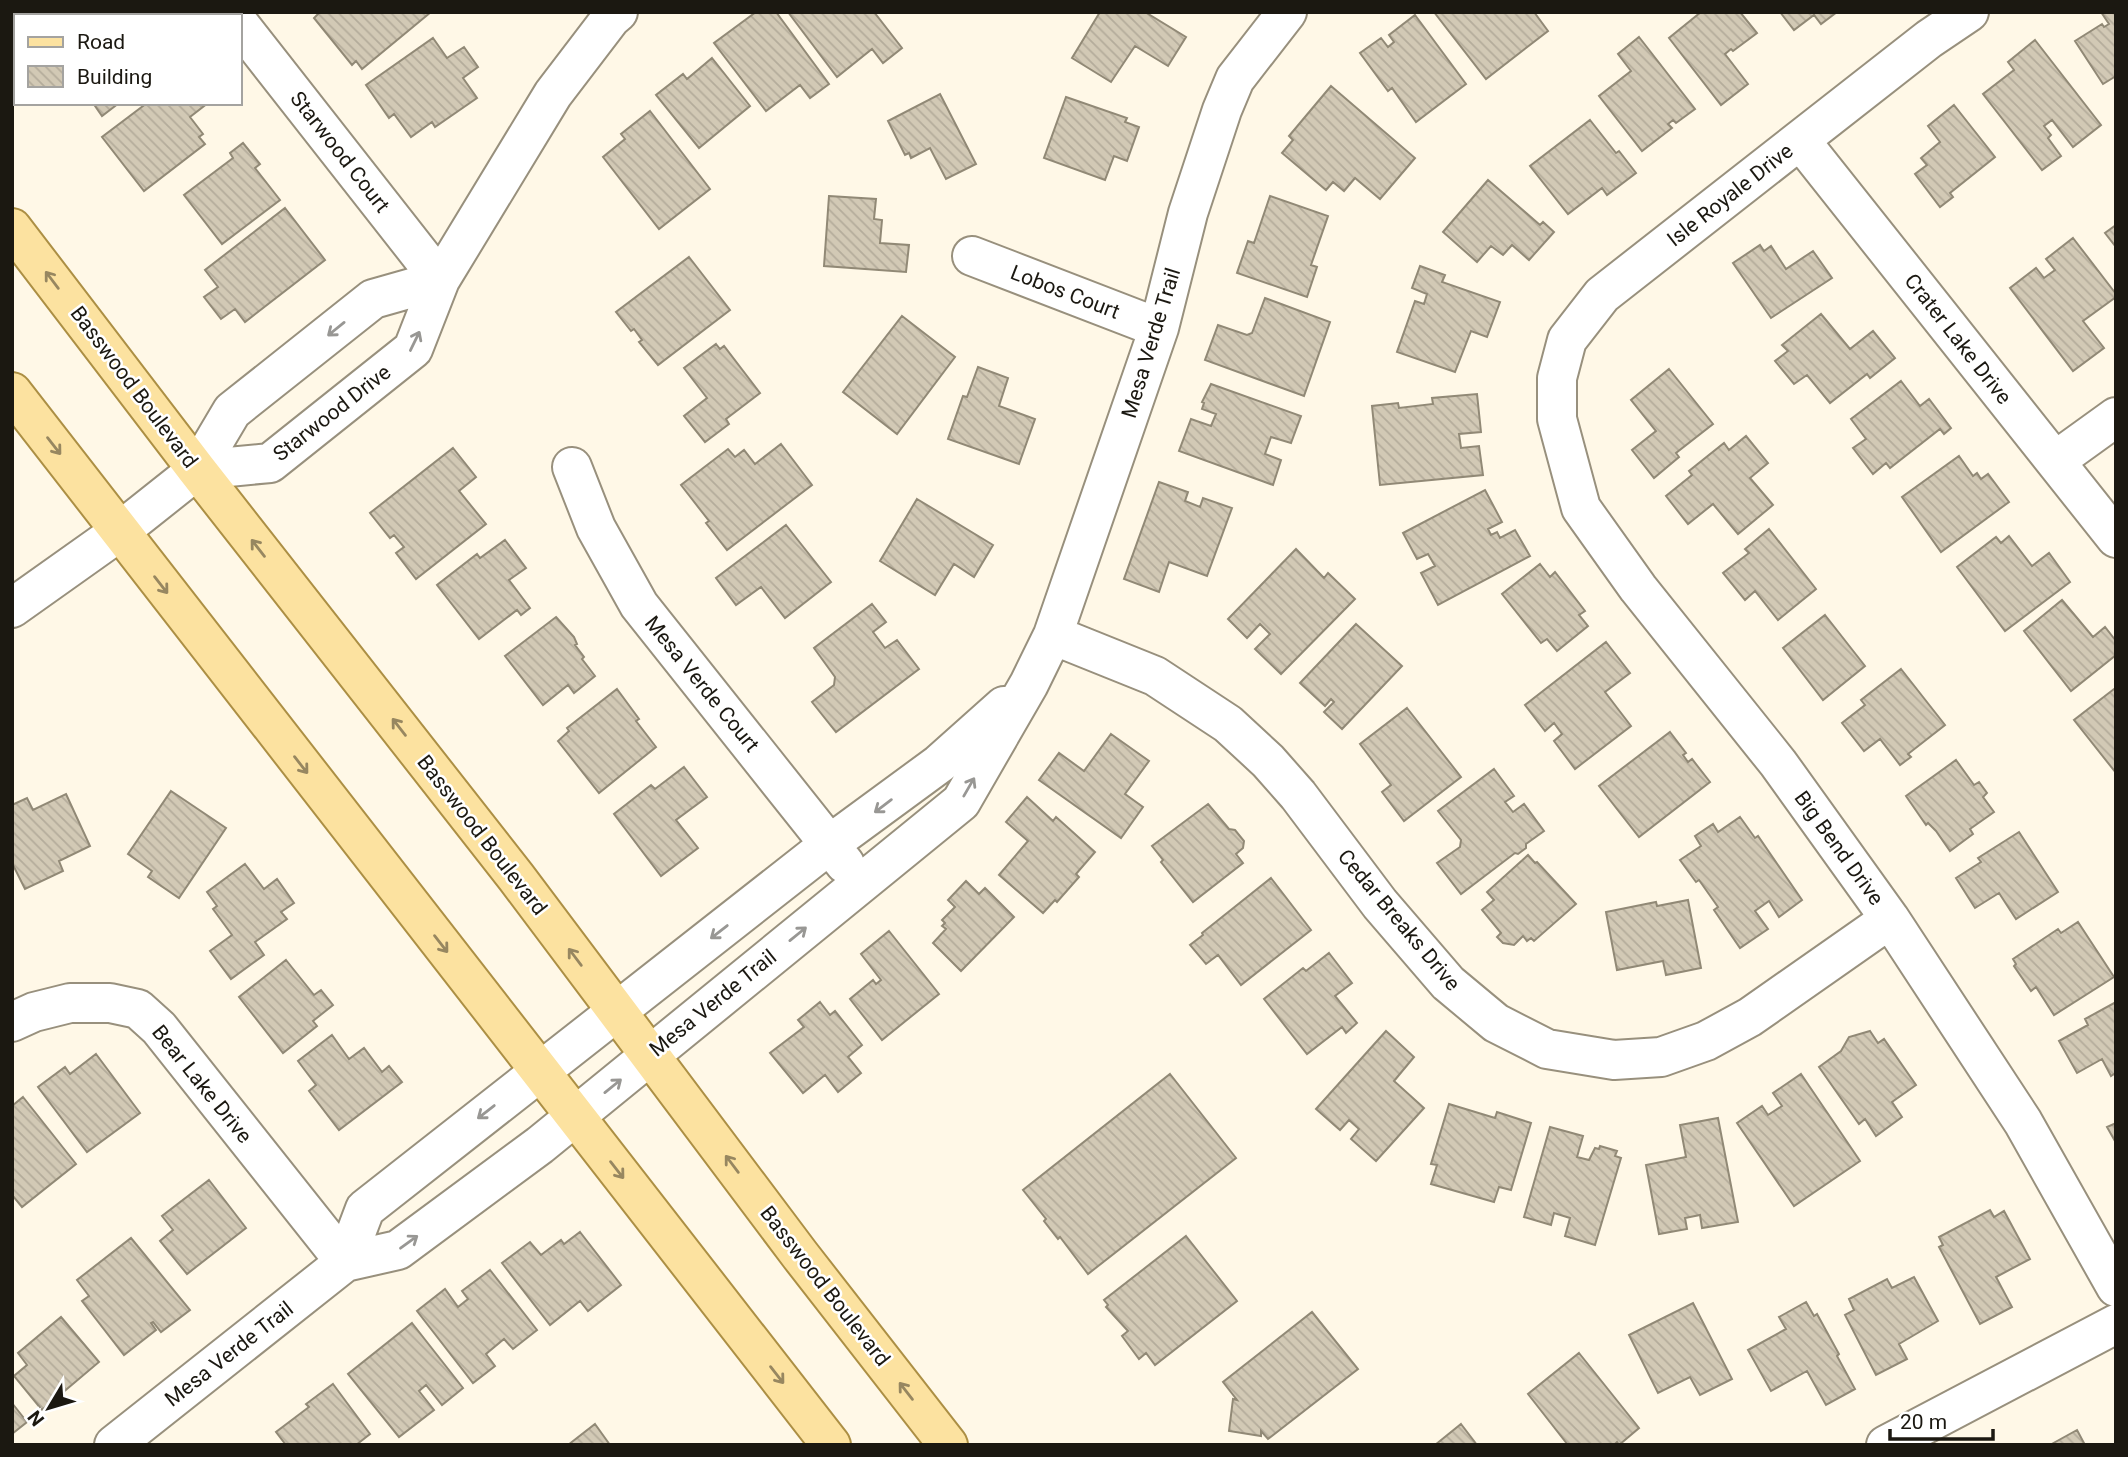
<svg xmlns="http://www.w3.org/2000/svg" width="2128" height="1457" font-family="Roboto,sans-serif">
<defs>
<pattern id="building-back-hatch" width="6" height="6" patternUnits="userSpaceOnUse" patternTransform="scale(1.75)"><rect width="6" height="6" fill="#d2c9b5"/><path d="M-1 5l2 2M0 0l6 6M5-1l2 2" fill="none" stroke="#b4ac9b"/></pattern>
</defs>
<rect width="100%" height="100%" fill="#fff8e7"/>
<path fill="url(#building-back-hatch)" stroke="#918976" stroke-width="2" d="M12 12H87L89 16H16V66L12 68Z
M320 12H431L362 69 356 61 352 65 314 18Z
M756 12H776L829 84 810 98 800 85 766 111 714 43Z
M788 12H874L902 48 883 63 872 49 837 77Z
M1100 12H1145L1186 37 1168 66 1135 46 1111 82 1072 58Z
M1434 12H1534L1548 31 1486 79Z
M1701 12H1740L1757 33 1733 51 1731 49 1725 54 1748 84 1721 105 1669 38Z
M1780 12H1837L1821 24 1814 15 1794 30Z
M2101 12H2116V76L2103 84 2075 41 2102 24 2104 27 2109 24Z
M1415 15 1466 84 1416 122 1392 88 1388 91 1360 53 1381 38 1388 47 1394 42 1389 35Z
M1639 37 1695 109 1676 123 1673 120 1668 124 1672 128 1642 151 1599 96 1631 71 1618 54Z
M433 38 447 58 464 47 478 67 463 78 477 98 435 127 432 122 411 137 394 114 389 118 366 85Z
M2035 40 2101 125 2073 147 2052 120 2044 126 2051 135 2048 138 2061 156 2042 170 1983 94 2014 70 2008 62Z
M712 58 750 106 699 148 656 95 683 74 687 79Z
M1331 86 1415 158 1380 199 1355 178 1344 191 1333 182 1326 190 1282 153 1293 140 1289 136Z
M940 94 976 164 946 179 930 148 911 158 909 153 905 155 888 121Z
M1066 97 1127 118 1125 122 1139 127 1127 161 1114 156 1105 180 1044 158Z
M93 103H119L102 116Z
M147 103H208L190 117 203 134 199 137 205 144 144 191 102 137Z
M1954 105 1995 157 1950 193 1953 197 1940 207 1915 174 1927 165 1921 158 1940 142 1928 126Z
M650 111 710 189 659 229 603 157 625 139 621 134Z
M1590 120 1616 153 1619 151 1636 173 1607 195 1602 188 1568 214 1530 166Z
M243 143 260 164 255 168 280 200 222 244 184 195 233 158 230 153Z
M1488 180 1540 225 1543 222 1554 232 1529 260 1512 245 1503 255 1491 246 1477 262 1443 232Z
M829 196 876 199 874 219 882 220 880 243 909 245 906 272 824 266Z
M1270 196 1328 216 1311 265 1317 267 1307 297 1237 273 1248 241 1254 243Z
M285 208 325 260 245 322 235 309 221 319 204 297 218 287 205 270Z
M2116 225V247L2105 233Z
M2073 238 2116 294V297L2083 321 2104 348 2073 371 2010 288 2036 268 2044 278 2055 270 2046 259Z
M1760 245 1764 251 1771 246 1786 269 1813 251 1832 278 1771 318 1733 263Z
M689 257 730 310 658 365 639 342 642 340 634 329 631 331 616 312Z
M1420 266 1445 275 1442 282 1500 302 1487 337 1471 331 1455 372 1397 352 1415 301 1424 304 1427 294 1412 288Z
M1265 298 1330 322 1304 396 1205 360 1218 325 1247 335 1252 333Z
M1821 314 1850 349 1873 331 1895 358 1870 378 1867 374 1830 403 1807 375 1794 384 1775 361 1788 351 1782 345Z
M902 316 955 357 897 434 843 392Z
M716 344 720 349 724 346 760 393 726 419 729 424 705 442 684 416 707 398 684 368Z
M978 367 1008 378 999 406 1035 419 1019 464 948 439 963 396 967 397Z
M1669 369 1713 424 1676 453 1679 457 1654 478 1632 450 1656 431 1631 400Z
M1901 381 1920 406 1929 399 1951 428 1944 434 1940 429 1890 468 1886 463 1873 474 1853 448 1866 439 1851 419Z
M1211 384 1301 416 1291 443 1271 437 1265 454 1281 460 1273 485 1179 451 1191 419 1211 426 1216 414 1202 409 1204 403 1202 402Z
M1477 394 1481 432 1459 434 1461 448 1479 446 1483 475 1380 485 1372 406 1398 403 1399 408 1433 404 1432 398Z
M1746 436 1768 463 1750 478 1773 505 1738 534 1713 504 1688 524 1666 496 1692 475 1689 471 1724 443 1729 450Z
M781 444 812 485 727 550 706 523 709 521 681 485 728 449 735 457 744 450 755 464Z
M453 448 476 477 459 491 486 524 416 579 396 553 404 547 394 535 390 538 370 513Z
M1959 456 1973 476 1977 473 1981 479 1988 474 2009 502 1941 552 1902 497Z
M1159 482 1188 492 1185 501 1200 507 1203 498 1232 508 1207 576 1169 562 1159 592 1124 579Z
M1485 490 1502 522 1488 529 1491 535 1497 532 1500 538 1515 530 1530 556 1438 605 1421 573 1435 566 1428 554 1417 559 1403 533Z
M917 499 993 545 974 577 954 564 935 595 880 561Z
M786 525 831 582 785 618 761 587 736 605 716 578Z
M1769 529 1816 589 1778 620 1755 591 1745 600 1723 573 1749 553 1745 549Z
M2009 536 2032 566 2049 553 2070 582 2005 631 1957 567 1996 537 2001 543Z
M505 540 526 568 509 580 530 608 521 615 517 610 479 639 437 585 477 554 480 558Z
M1296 549 1324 578 1328 573 1355 599 1281 674 1255 649 1270 634 1260 624 1247 638 1228 619Z
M1540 564 1550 577 1555 572 1585 611 1579 615 1588 626 1557 651 1547 639 1541 643 1502 594Z
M2062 600 2093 637 2105 627 2116 641V655L2071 691 2024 631Z
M872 604 886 622 873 632 885 648 897 640 919 669 836 732 812 702 834 685 835 677 814 648Z
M1825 615 1865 666 1823 700 1783 648Z
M556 617 574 637 577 644 575 645 584 657 582 659 595 676 574 693 568 685 543 705 505 656Z
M1356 624 1402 666 1342 729 1324 712 1334 702 1331 699 1325 706 1300 683Z
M1606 642 1630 673 1605 692 1631 726 1575 769 1554 741 1562 734 1554 723 1545 731 1525 705Z
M1901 669 1945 725 1908 754 1911 757 1900 765 1880 739 1864 751 1842 723 1865 705 1861 700Z
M617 689 639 719 636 721 656 747 599 793 558 741 569 731 567 728Z
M2114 689 2116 691V773L2074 720Z
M1407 708 1461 777 1404 821 1382 792 1391 785 1360 744Z
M1670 732 1686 753 1683 755 1688 762 1692 759 1710 782 1639 837 1599 786Z
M1111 734 1149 761 1125 794 1143 807 1121 838 1039 780 1059 753 1084 771Z
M1956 760 1974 785 1979 782 1987 793 1983 797 1994 812 1970 829 1973 834 1950 851 1936 831 1928 823 1926 825 1906 796Z
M684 767 707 797 676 820 698 848 661 876 614 814 651 785 655 789Z
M1494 769 1514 796 1505 802 1513 812 1524 804 1544 831 1526 844V848L1518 854 1515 853 1461 894 1437 863 1460 847 1461 840 1438 811Z
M171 791 226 828 179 898 148 877 152 871 128 854Z
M66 794 90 846 59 861 63 871 25 889 12 863V805L27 798 33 810Z
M1027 797 1053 821 1056 817 1095 852 1076 874 1079 877 1057 902 1055 900 1043 913 999 875 1028 841 1006 822Z
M1208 804 1229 829 1235 830 1244 841 1243 848 1236 854 1243 863 1193 902 1161 862 1163 860 1152 846Z
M1740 817 1755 838 1758 836 1802 900 1779 917 1769 901 1755 911 1768 929 1740 948 1714 910 1718 907 1699 880 1696 882 1680 860 1701 846 1695 836 1713 824 1718 832Z
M2019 832 2058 892 2016 919 1999 893 1975 908 1956 878 1981 862 1978 858Z
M1528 855 1535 863 1537 862 1576 904 1534 941 1531 938 1527 941 1523 936 1514 945 1503 943 1497 937 1501 933 1482 910 1494 900 1487 892Z
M245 864 264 889 277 879 294 903 281 912 287 919 255 942 264 955 231 979 210 951 232 935 213 909 217 906 207 892Z
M1271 878 1311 930 1241 985 1218 955 1206 964 1190 945 1203 935 1202 933Z
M966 881 979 894 985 888 1014 917 961 971 933 943 946 929 942 926 945 923 942 920 955 907 948 900Z
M1688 900 1701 968 1666 975 1663 961 1617 970 1606 912 1656 902 1657 906Z
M2078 922 2114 977 2054 1015 2036 987 2031 991 2014 966 2016 964 2013 959 2058 929 2061 933Z
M889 931 939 994 882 1040 850 999 873 980 876 984 881 980 861 954Z
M1329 953 1352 983 1335 996 1357 1023 1346 1033 1342 1027 1307 1054 1264 999 1303 968 1306 971Z
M286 960 314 995 321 990 333 1005 313 1021 317 1026 283 1053 239 997Z
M820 1002 830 1015 835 1011 862 1045 848 1057 861 1073 838 1092 825 1075 803 1093 770 1053 804 1027 798 1020Z
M2116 1002V1076L2114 1074 2111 1076 2102 1059 2077 1073 2059 1041 2088 1025 2085 1019Z
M1386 1031 1414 1057 1394 1081 1424 1108 1376 1161 1351 1139 1359 1129 1349 1120 1340 1130 1316 1109Z
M1870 1031 1878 1043 1884 1039 1916 1085 1892 1102 1902 1117 1876 1136 1865 1119 1859 1124 1819 1067 1841 1051 1849 1037Z
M332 1035 349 1059 364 1048 382 1072 389 1066 402 1082 339 1130 309 1091 316 1085 298 1061Z
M96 1054 140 1113 87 1152 38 1087 65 1067 70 1074Z
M1170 1074 1236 1158 1088 1274 1060 1237 1058 1239 1044 1221 1046 1219 1023 1190Z
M1801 1074 1860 1161 1794 1206 1737 1123 1762 1106 1768 1115 1782 1106 1773 1093Z
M23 1097 76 1164 22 1207 12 1195V1106Z
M1449 1104 1495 1118 1497 1112 1531 1123 1511 1190 1499 1187 1494 1202 1431 1184 1437 1165 1431 1164Z
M1718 1118 1738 1222 1702 1228 1700 1215 1685 1218 1687 1229 1659 1234 1646 1165 1686 1157 1680 1125Z
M2116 1123V1143L2107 1127Z
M1550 1127 1583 1136 1577 1157 1589 1160 1595 1148 1599 1149 1600 1146 1617 1151 1615 1156 1621 1158 1595 1245 1565 1236 1570 1218 1554 1213 1551 1225 1524 1217Z
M209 1180 246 1228 187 1274 160 1241 173 1230 162 1216Z
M1990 1210 1994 1217 2004 1211 2030 1259 1996 1277 2012 1307 1980 1324 1939 1247 1943 1245 1939 1237Z
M580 1232 621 1285 588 1311 580 1301 550 1325 502 1263 530 1242 541 1255 561 1240 564 1244Z
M1186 1236 1237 1301 1155 1365 1146 1353 1139 1359 1122 1336 1128 1331 1106 1307 1108 1305 1104 1300Z
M131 1238 190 1310 161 1332 153 1322 151 1323 156 1330 124 1355 82 1301 89 1296 77 1280Z
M490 1270 537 1330 513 1349 504 1339 486 1354 495 1366 473 1383 417 1311 445 1289 458 1307 468 1299 462 1291Z
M1914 1277 1938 1321 1899 1344 1907 1359 1876 1375 1845 1315 1854 1310 1849 1299 1887 1279 1892 1288Z
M1806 1302 1814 1316 1817 1314 1839 1354 1837 1356 1855 1389 1826 1405 1807 1371 1771 1391 1748 1350 1786 1329 1779 1317Z
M1693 1303 1732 1379 1700 1395 1690 1377 1658 1393 1629 1335Z
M1312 1312 1358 1369 1268 1439 1261 1431V1436L1229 1431 1233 1399 1237 1400 1223 1382Z
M61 1317 99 1362 42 1410 14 1376 27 1365 18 1353Z
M412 1323 463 1388 442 1405 426 1385 419 1391 434 1410 399 1437 348 1374Z
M1579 1353 1639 1428 1619 1445 1617 1442 1614 1445H1568L1528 1394Z
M333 1384 370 1434 356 1445H286L276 1432 309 1407 306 1404Z
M12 1403 27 1422 12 1434Z
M595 1424 610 1445H568Z
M1461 1424 1477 1445H1435Z
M2077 1430 2085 1445H2050Z"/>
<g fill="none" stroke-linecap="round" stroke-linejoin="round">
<defs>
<path id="minor" d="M1969 12 1929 39 1602 295 1567 340 1557 378V419L1581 508 1638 588 1778 763 1890 919 2023 1122 2116 1287
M240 25 440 280
M1800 140 2116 538
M972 256 1159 328
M2055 461 2116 417
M572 467 596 528 639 605 845 864
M197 470 270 463 413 349 440 280 553 94 611 18 618 12
M12 608 119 532 197 470 232 411 373 299 440 280
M1053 635 1155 676 1228 724 1268 761 1298 795 1380 904 1448 983 1496 1023 1547 1049 1614 1060 1661 1057 1706 1041 1750 1017 1890 919
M12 1022 34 1012 70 1003H110L138 1009 159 1028 345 1262
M345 1262 365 1209 830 844 939 764 1004 706
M114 1445 345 1262 398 1250 540 1145 961 802 1029 684 1053 635 1159 328 1188 213 1222 110 1235 79 1287 12
M1886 1445 2116 1324"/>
<path id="major" d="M12 228 197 470 516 877 800 1255 948 1445
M12 392 831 1445"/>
</defs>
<use href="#minor" stroke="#98907d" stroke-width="42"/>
<use href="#major" stroke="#ac8f44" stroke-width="42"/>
<use href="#minor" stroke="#fff" stroke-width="38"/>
<use href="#major" stroke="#fce2a0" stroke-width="38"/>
</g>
<defs><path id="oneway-shaft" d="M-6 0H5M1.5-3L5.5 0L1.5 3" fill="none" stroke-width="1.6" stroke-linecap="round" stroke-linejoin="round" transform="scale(1.75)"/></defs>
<g stroke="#978760">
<use href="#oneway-shaft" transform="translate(52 280) rotate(-127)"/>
<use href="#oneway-shaft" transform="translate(54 446) rotate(52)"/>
<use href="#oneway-shaft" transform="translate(258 548) rotate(-128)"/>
<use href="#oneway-shaft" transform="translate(161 585) rotate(52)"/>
<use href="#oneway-shaft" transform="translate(399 727) rotate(-128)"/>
<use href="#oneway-shaft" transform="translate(301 765) rotate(52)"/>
<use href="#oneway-shaft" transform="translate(441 944) rotate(52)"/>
<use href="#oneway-shaft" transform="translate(575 957) rotate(-127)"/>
<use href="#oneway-shaft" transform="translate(732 1164) rotate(-127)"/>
<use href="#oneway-shaft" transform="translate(617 1170) rotate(52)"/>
<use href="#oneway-shaft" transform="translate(777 1375) rotate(52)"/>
<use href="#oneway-shaft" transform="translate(906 1391) rotate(-128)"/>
</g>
<g stroke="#989794">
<use href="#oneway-shaft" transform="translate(336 329) rotate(141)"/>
<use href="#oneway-shaft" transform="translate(415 341) rotate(-64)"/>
<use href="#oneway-shaft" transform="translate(969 787) rotate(-60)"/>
<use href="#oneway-shaft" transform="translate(883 806) rotate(143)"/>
<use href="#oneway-shaft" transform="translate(719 932) rotate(142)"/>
<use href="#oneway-shaft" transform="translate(798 934) rotate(-39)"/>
<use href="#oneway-shaft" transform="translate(613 1086) rotate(-39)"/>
<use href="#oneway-shaft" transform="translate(486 1112) rotate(142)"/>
<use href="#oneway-shaft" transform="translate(409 1242) rotate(-36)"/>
</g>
<g text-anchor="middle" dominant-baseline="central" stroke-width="5" stroke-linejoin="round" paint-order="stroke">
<g font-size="21" fill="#1b1811" stroke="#fff">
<text transform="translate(340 152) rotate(52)">Starwood Court</text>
<text transform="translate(1730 195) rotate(-38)">Isle Royale Drive</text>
<text transform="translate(1065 292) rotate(21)">Lobos Court</text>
<text transform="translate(1958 339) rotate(52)">Crater Lake Drive</text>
<text transform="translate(1151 343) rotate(-73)">Mesa Verde Trail</text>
<text transform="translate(134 387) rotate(53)">Basswood Boulevard</text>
<text transform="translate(332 413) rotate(-38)">Starwood Drive</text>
<text transform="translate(702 684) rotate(51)">Mesa Verde Court</text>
<text transform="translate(482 835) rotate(52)">Basswood Boulevard</text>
<text transform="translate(1839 848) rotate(54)">Big Bend Drive</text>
<text transform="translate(1399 920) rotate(50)">Cedar Breaks Drive</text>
<text transform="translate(713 1003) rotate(-39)">Mesa Verde Trail</text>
<text transform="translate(202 1084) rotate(51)">Bear Lake Drive</text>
<text transform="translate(825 1286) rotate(52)">Basswood Boulevard</text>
<text transform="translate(229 1354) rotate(-38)">Mesa Verde Trail</text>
</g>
</g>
<rect width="2128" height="1457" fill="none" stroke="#1b1811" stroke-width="28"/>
<rect x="14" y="14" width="228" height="91" fill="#ffffff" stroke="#a4a3a0" stroke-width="2"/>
<rect x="28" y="37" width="35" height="10" fill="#fce2a0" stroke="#a4a3a0" stroke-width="2"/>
<text x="77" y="49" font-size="21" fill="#1b1811">Road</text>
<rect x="28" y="66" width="35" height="21" fill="url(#building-back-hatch)" stroke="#a4a3a0" stroke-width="2"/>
<text x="77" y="84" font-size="21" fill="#1b1811">Building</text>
<g transform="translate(49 1408) rotate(232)" stroke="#ffffff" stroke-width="5" paint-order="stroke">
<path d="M0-5L12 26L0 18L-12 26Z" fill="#1b1811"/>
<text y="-10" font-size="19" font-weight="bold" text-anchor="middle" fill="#1b1811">N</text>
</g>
<path d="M1890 1429v10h103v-10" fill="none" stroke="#1b1811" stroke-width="3.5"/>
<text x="1900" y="1429" font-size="21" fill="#1b1811" stroke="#ffffff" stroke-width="5" paint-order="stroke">20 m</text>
</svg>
